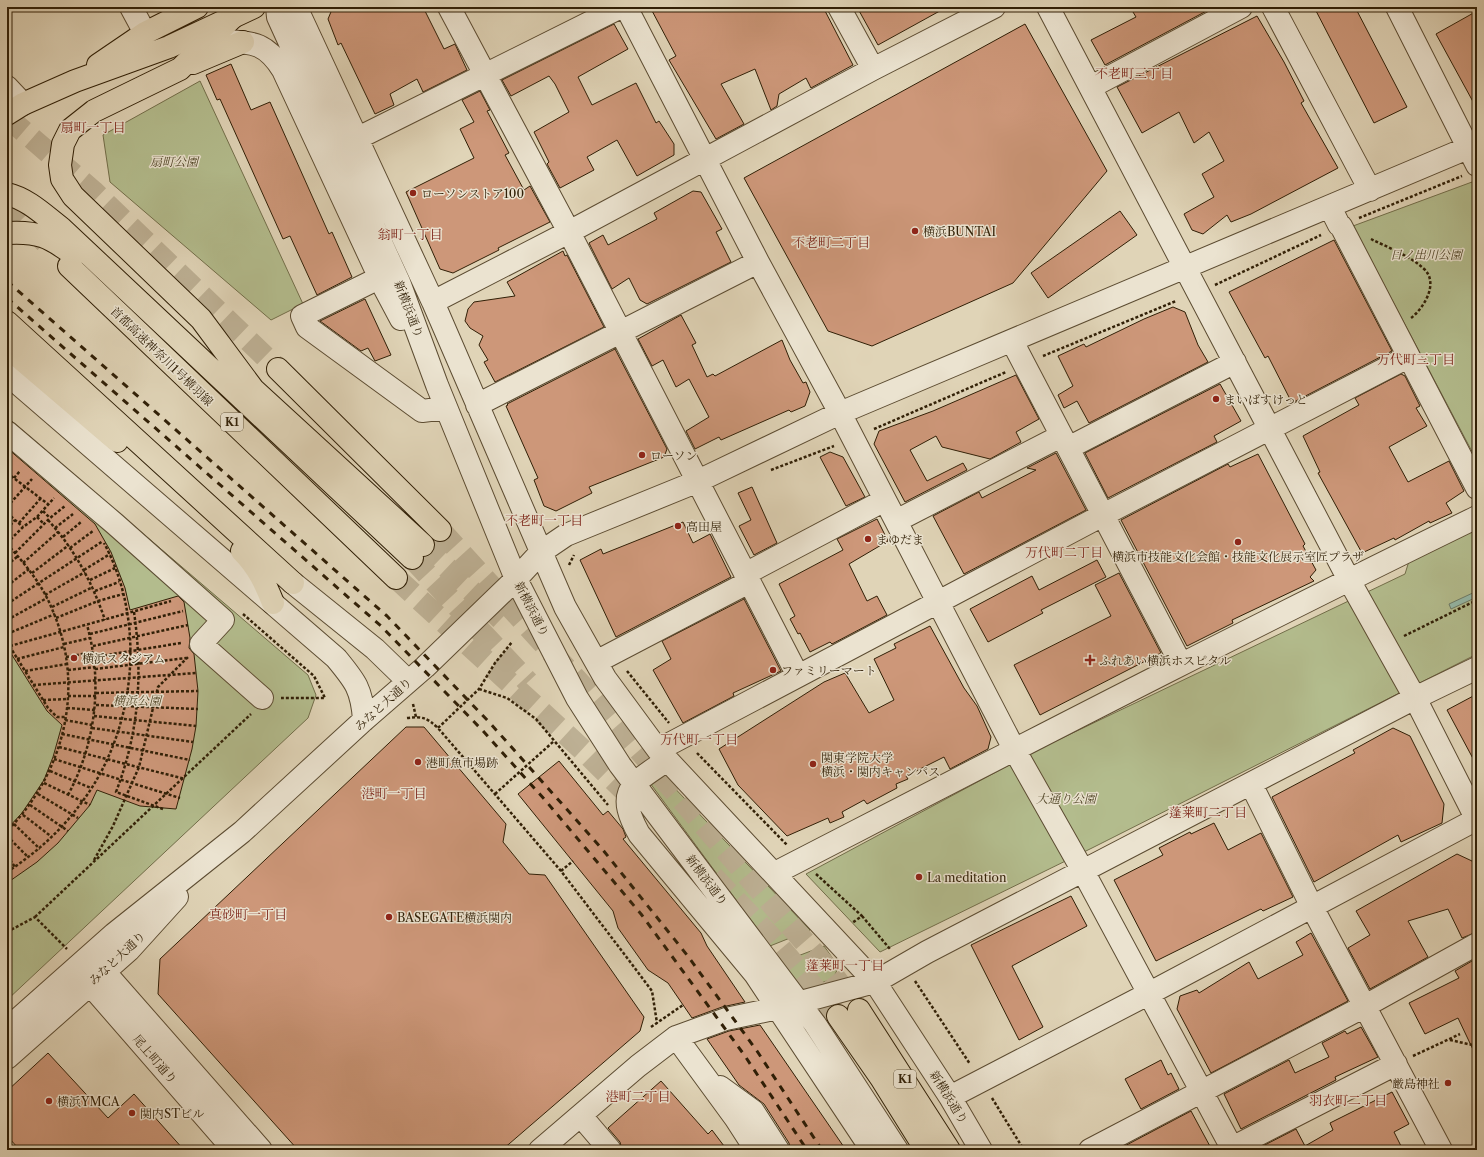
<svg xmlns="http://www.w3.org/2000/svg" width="1484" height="1157" font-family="'Libre Caslon Text','Noto Serif JP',serif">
<rect width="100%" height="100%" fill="#e0d4b7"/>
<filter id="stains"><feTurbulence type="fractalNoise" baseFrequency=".005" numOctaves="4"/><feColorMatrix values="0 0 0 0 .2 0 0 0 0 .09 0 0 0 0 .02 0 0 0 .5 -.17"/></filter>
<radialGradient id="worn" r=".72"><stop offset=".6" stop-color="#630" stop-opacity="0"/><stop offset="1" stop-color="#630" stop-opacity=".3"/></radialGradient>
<path fill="#b3bc8d" stroke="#726e4a" d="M200 81 303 304 271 320 110 182 103 135Z
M1472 182 1477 191V461L1353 226Z
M7 417 308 675 316 695 308 718 7 1000Z
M1477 529V654L1092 848 880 952 806 874 1039 749 1405 574 1409 561Z
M660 776 665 778 810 930 770 946 650 783Z
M824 946 838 966C835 981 826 982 812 984 808 984 803 985 800 984 792 981 786 968 782 962Z"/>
<path fill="#95b9a9" stroke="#6d7b68" d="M1477 591V597L1451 609 1449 604Z"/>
<path fill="#cd9779" stroke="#301f06" d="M333 7H423L444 49 455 44 467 70 423 92 417 79 390 94 394 105 375 114 341 43 338 45 328 19Z
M650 7H823L853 65 811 88 806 78 779 94 777 106 771 110 755 69 721 84 744 124 716 139 669 60 676 56Z
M857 7H947L878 45Z
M1130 7H1214L1105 65 1091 40 1136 17Z
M1314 7H1355L1407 107 1374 123Z
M1477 11V109L1436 34Z
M1257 16 1284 62 1304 101 1301 103 1338 168 1251 214 1231 222 1227 215 1203 234 1192 230 1184 214 1214 197 1202 174 1224 161 1209 132 1194 143 1179 112 1142 133 1117 87Z
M614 24 628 49 578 77 592 105 636 83 656 123 659 121 674 144V155L637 176 617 140 587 157 594 170 560 188 547 164 549 162 534 132 569 112 555 84 549 76 511 96 502 80Z
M1025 24 1107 171 1013 283 872 346 828 331 744 178Z
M231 64 251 110 270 102 329 234 332 232 352 277 317 295 290 236 283 239 220 99 217 100 206 75Z
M480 91 490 110 487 111 509 153 505 155 524 190 530 186 550 222 498 248 499 250 453 273 440 269 406 192 474 158 460 129 474 122 462 100Z
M693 191 701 192 722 229 716 232 731 262 647 304 640 300 629 278 612 289 589 243 603 235 608 245 657 219 654 213Z
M1120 211 1137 235 1048 298 1031 273Z
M1334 240 1392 351 1292 403 1268 356 1265 358 1229 292Z
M563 251 565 256 567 255 604 327 495 382 484 362 488 360 479 345 483 336 470 328 465 321 468 309 474 302 515 296 507 282Z
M365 299 391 355 375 361 368 348 361 351 320 321Z
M1173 307 1185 312 1198 345 1208 362 1089 423 1077 401 1064 408 1058 395 1073 386 1058 356 1084 344 1086 347 1144 319Z
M681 315 696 343 692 345 707 377 713 374 715 376 782 340 790 360 803 383 806 382 810 392 805 406 791 412 789 410 721 440 719 437 695 449 686 431 709 417 689 379 676 387 663 360 652 366 638 339Z
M615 349 667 449 664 457 589 487 592 493 556 511 544 506 534 480 538 478 506 406 508 405 507 404Z
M1401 374 1405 376 1420 406 1416 408 1427 426 1389 447 1408 482 1449 461 1464 491 1446 503 1452 513 1430 523 1429 521 1395 540 1394 538 1362 553 1318 473 1320 472 1303 436 1359 405 1355 398Z
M1016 375 1039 419 1016 432 1021 442 990 459 942 447 936 436 910 450 927 481 963 463 967 470 905 502 874 444 879 431 933 411Z
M1220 384 1241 421 1214 436 1217 442 1108 498 1085 453Z
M7 448 95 524 111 552 125 588 130 610 178 596 184 602 190 638 189 648 194 654 198 691 196 726 192 749 176 809 140 806 97 790 90 805 58 843 37 862 7 883V829L22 813 44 780 53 757 62 725 47 711 7 647Z
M830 452 843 457 865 497 846 506 820 457Z
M1056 453 1086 510 964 574 933 516 979 492 982 498 1036 470 1027 468Z
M1258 454 1305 544 1303 546 1316 570 1310 577 1314 581 1232 620 1233 623 1187 646 1121 520 1228 464 1230 467Z
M752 487 777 543 754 555 739 526 751 520 738 493Z
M877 519 888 541 849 564 867 601 877 596 887 615 832 644 830 642 810 652 800 633 798 634 790 619 795 616 779 584 843 550 837 539Z
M683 522 693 543 710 534 731 577 616 637 580 560 601 549 603 554Z
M1097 560 1106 577 1041 610 1043 613 988 642 970 609 1032 576 1039 590Z
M1119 573 1161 653 1040 715 1014 665 1111 616 1095 585Z
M744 599 781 671 733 693 734 696 683 723 653 670 671 659 662 641Z
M930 626 964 688 977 706 991 737 988 749 950 769 944 757 906 776 908 779 896 784 897 788 867 804 864 800 842 812 844 817 830 823 828 818 787 836 738 785 719 749 824 682 845 673 869 713 894 700 874 659 896 648 894 644Z
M1477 694V766L1447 710Z
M406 727H424L506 824 503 842 529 874 545 875 644 1017 640 1031 502 1150H298L158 994 160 959Z
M1393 728 1410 736 1444 804 1442 823 1401 842 1398 835 1314 882 1272 797 1355 753 1353 750Z
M559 761 603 815 608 811 623 829 626 837 623 839 701 933 707 946 745 1002 722 1007 692 1018 668 983 648 970 618 928 613 911 518 794Z
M1214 823 1228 850 1261 833 1293 897 1263 911 1261 909 1156 961 1114 880 1163 855 1159 848 1190 832 1191 834Z
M1457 854 1472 861 1477 870V932L1462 938 1448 909 1408 921 1428 957 1370 989 1348 948 1370 935 1356 911Z
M1071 896 1087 926 1012 966 1043 1027 1019 1040 971 945Z
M1311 933 1348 1001 1211 1073 1177 1009 1180 996 1197 990 1199 993 1249 962 1258 979 1303 955 1296 942Z
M1477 958V1058L1458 1018 1425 1034 1409 1003 1459 978 1455 971Z
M760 1025 846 1150H790L789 1143 764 1104 739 1085 707 1039 729 1031Z
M1361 1027 1378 1057 1335 1077 1336 1080 1241 1129 1224 1094 1289 1060 1295 1073 1329 1057 1322 1043 1345 1031 1347 1034Z
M48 1053 108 1118 134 1094 184 1150H20L7 1136V1091Z
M1161 1060 1168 1075 1171 1073 1179 1089 1141 1109 1125 1079Z
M661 1081 708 1134 712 1130 727 1150H622L620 1142 608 1128Z
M1392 1092 1409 1124 1394 1132 1403 1150H1255L1296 1129 1305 1146 1333 1130 1330 1123Z
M1191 1111 1212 1150H1117Z"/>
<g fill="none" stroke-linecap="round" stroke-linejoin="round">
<path stroke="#bdb094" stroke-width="22" stroke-dasharray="22 11" stroke-linecap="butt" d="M7 117 93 191 278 369
M7 203 47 244
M440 530 607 713 828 969 856 1005
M423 545 501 619
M412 558 528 682
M396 578 585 752 641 807
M713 877 770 936 838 1016"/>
<defs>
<path id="minor" d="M131 7 145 33
M277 7 278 17 399 282 437 385 516 579 577 698 620 765 815 1024 897 1150
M296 7 433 302 565 607 605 678 658 750 875 982 950 1097 981 1150
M449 7 569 232 798 676
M626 7 758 262 840 413 1014 749 1083 871 1233 1150
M839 7 873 69
M1048 7 1349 580 1415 698 1477 820
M1273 7 1370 190
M1397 7 1477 165
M225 41C254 42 267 44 283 70L384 287 401 319
M7 87 23 104
M1091 87 1241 7
M358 138 621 7
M1330 207 1339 225 1341 226 1477 488
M379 278 302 316 307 327 422 411 446 408
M433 302 569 232 873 69 994 7
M1012 341 1181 664
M7 374 336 658C355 681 362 689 364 720
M477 405 758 262
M7 432 115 524 223 620 201 644 262 698
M1068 448 1235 362
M896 521 1061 436
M745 574 885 500
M293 583 375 649 408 681
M596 662 749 582
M658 750 1103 515 1408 357
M667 760C633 784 614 789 639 834L755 974 872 1150
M1251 784 1312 907 1441 1150
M775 873C1008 753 1241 632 1477 517
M94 960 261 1150
M80 973 234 1150
M7 1029 114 934 242 832 364 720 425 667 516 579 541 552 566 535 696 482 840 413 1477 144
M676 1037 736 1119 756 1150
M7 1058 129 950 177 897
M720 1087 753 1111 778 1150
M950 1097 1148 994 1477 819
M581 1116 610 1150
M540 1150 638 1066 676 1037 726 1019 778 1008 875 982 927 952 1415 698 1477 668
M1090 1150 1365 1006 1477 944
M1228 1150 1396 1064"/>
<path id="major" d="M98 65 145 33 197 7
M7 114 23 104 75 81 169 47 254 7"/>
<path id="highway" d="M232 18 180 69 94 111 70 130 63 144 60 165 62 179 73 196 201 319 253 389 423 545
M193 63 243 42
M7 194C28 199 44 215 61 228L412 558
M7 233C38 231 50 237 74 255
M69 266 396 578
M7 322 293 583
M7 347 117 441
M278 369 440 530
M242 551C258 567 265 583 273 603
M859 1010 949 1150
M838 1016 881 1078 926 1150"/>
</defs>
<use href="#minor" stroke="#5c4c32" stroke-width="24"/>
<use href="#major" stroke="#301f06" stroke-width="24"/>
<use href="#highway" stroke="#301f06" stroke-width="24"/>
<path stroke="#301f06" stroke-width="2.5" stroke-dasharray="3 2" stroke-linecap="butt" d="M1359 218 1462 176
M1371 239C1387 247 1410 256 1423 268 1440 282 1424 308 1411 318
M1215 285 1321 235
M1043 356 1176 301
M874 429 1006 372
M771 470 834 446
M7 473 48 504
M14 478 20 471
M7 507 32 479
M43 511 50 518
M7 513 23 527
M37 517 44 524
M48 520C75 550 92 582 105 620
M19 523 41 498
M55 528 73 514
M7 529 15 520
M63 537 81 522
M7 543 23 527 37 517 54 498
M7 544C25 564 42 584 52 609 86 686 65 772 7 831
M70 548 93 531
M15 553 50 518 65 506
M23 563 58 532
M7 565 18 556
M569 565 574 555
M84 570 110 554
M32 573 69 545
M90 580 115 568
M7 586 29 569
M95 591 119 582
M45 595 85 572
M7 604 103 541
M52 607 93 587
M134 612C143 675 139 732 116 792L163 809
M243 614 314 676 325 698H281
M56 618 98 601 123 594
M7 620 47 598
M7 634 55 614
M90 634 183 611
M1404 636 1477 600
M7 642 48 708 57 717H66
M64 644 90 638
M10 646 171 601
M93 646 188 625
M66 657 93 652
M94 657 181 643
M17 659 64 647
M95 669 186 658
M68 670 95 667
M25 671 67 664
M627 671 669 723
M33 685 196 673
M479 689 507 698 536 719 608 805
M96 693 198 691
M68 696H96
M43 700 68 699
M413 704 416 717
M96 705 198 709
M67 708 95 710
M94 716 196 726
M407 718C423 716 427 718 438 728L561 871 631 963 652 991 657 1023
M65 720 92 725
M92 728 193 742
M438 728 479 689 495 663 512 642
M62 734 190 760
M59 747 185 779
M697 753 787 845
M54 759 180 798
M50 771 91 788
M44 783 90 805
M38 794 78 818
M495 794 554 741
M68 795C96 743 103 682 87 625
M30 805 68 831
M23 815 52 837
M14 824 40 849
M7 836 28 857
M7 856 15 867
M94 860 113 826 139 767 158 687 188 657
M561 871 573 861
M7 872C36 853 61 831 82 802 136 730 147 623 104 543
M816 874 862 916 852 923
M862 916 890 949
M35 917 251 714
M7 932 35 917 67 949
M915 981 970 1064
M651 1027 683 1005
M1450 1040 1477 1046
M1413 1056 1460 1034
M992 1098 1024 1150"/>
<use href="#minor" stroke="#ebe3d0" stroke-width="22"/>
<use href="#major" stroke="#e0d4b7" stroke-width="22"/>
<use href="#highway" stroke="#e0d4b7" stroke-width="22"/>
<path stroke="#301f06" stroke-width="3" stroke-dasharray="7 7" stroke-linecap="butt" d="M7 281 387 616 490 723 603 850 687 955 757 1051 822 1150
M7 298 381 626 483 731 545 800 641 914 745 1056 807 1150"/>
</g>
<g fill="#8f2418" stroke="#ebe3d0" stroke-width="1.5">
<circle cx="413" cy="193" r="4"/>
<circle cx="915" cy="231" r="4"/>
<circle cx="1216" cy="399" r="4"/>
<circle cx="642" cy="455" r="4"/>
<circle cx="678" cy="526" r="4"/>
<circle cx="868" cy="539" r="4"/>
<circle cx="1238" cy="542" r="4"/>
<circle cx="74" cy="658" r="4"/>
<path d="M1088 654h4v4h4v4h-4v4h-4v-4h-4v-4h4z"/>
<circle cx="773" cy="670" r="4"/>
<circle cx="418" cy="762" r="4"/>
<circle cx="813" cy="764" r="4"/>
<circle cx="919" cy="877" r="4"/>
<circle cx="389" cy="917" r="4"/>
<circle cx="1448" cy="1083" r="4"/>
<circle cx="49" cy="1101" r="4"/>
<circle cx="132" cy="1113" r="4"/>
</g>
<g text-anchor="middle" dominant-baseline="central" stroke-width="3" stroke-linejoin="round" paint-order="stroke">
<g fill="#ebe3d0" stroke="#685a43" stroke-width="1">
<rect x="221" y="413" width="22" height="18" rx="3"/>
<rect x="894" y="1070" width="22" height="18" rx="3"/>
</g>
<g font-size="11" font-weight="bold" fill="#301f06">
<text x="232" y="422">K1</text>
<text x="905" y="1079">K1</text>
</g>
<g font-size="12" font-style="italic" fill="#514628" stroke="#ebe3d0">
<text x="174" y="161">扇町公園</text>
<text x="1426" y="254">日ノ出川公園</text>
<text x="137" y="700">横浜公園</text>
<text x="1066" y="798">大通り公園</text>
</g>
<g font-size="12" fill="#301f06" stroke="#ebe3d0" text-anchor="start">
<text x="421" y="193">ローソンストア100</text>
<text x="923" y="231">横浜BUNTAI</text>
<text x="1224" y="399">まいばすけっと</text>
<text x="650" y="455">ローソン</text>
<text x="686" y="526">高田屋</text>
<text x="876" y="539">まゆだま</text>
<text x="1238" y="556" text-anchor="middle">横浜市技能文化会館・技能文化展示室匠プラザ</text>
<text x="82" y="658">横浜スタジアム</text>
<text x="1099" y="660">ふれあい横浜ホスピタル</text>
<text x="781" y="670">ファミリーマート</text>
<text x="821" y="757">関東学院大学<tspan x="821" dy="14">横浜・関内キャンパス</tspan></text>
<text x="426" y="762">港町魚市場跡</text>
<text x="927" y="877">La meditation</text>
<text x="397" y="917">BASEGATE横浜関内</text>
<text x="1440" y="1083" text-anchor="end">厳島神社</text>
<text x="57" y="1101">横浜YMCA</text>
<text x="140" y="1113">関内STビル</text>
</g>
<g font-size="12" fill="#301f06" stroke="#ebe3d0">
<text transform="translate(409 309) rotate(69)">新横浜通り</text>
<text transform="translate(162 356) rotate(44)">首都高速神奈川1号横羽線</text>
<text transform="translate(532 609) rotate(63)">新横浜通り</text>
<text transform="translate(383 704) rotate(-42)">みなと大通り</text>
<text transform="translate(707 880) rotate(53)">新横浜通り</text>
<text transform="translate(117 958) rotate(-43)">みなと大通り</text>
<text transform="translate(155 1059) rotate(49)">尾上町通り</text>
<text transform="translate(949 1097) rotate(58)">新横浜通り</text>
</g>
<g font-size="13" fill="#7a1f14" stroke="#ebe3d0">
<text x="1134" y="73">不老町三丁目</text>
<text x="93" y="127">扇町一丁目</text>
<text x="410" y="234">翁町一丁目</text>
<text x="831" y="242">不老町二丁目</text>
<text x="1416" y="359">万代町三丁目</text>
<text x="544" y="520">不老町一丁目</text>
<text x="1064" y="552">万代町二丁目</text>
<text x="699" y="739">万代町一丁目</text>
<text x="394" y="793">港町一丁目</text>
<text x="1208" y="812">蓬莱町二丁目</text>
<text x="248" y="914">真砂町一丁目</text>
<text x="845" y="965">蓬莱町一丁目</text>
<text x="638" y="1096">港町二丁目</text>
<text x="1348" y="1100">羽衣町二丁目</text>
</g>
</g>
<rect width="1484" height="1157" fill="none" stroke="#e0d4b7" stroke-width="24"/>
<rect x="8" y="8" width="1468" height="1141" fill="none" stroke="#301f06" stroke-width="2"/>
<rect x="12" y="12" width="1460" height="1133" fill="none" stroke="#301f06"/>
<rect width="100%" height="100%" filter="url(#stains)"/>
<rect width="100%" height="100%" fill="url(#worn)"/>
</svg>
